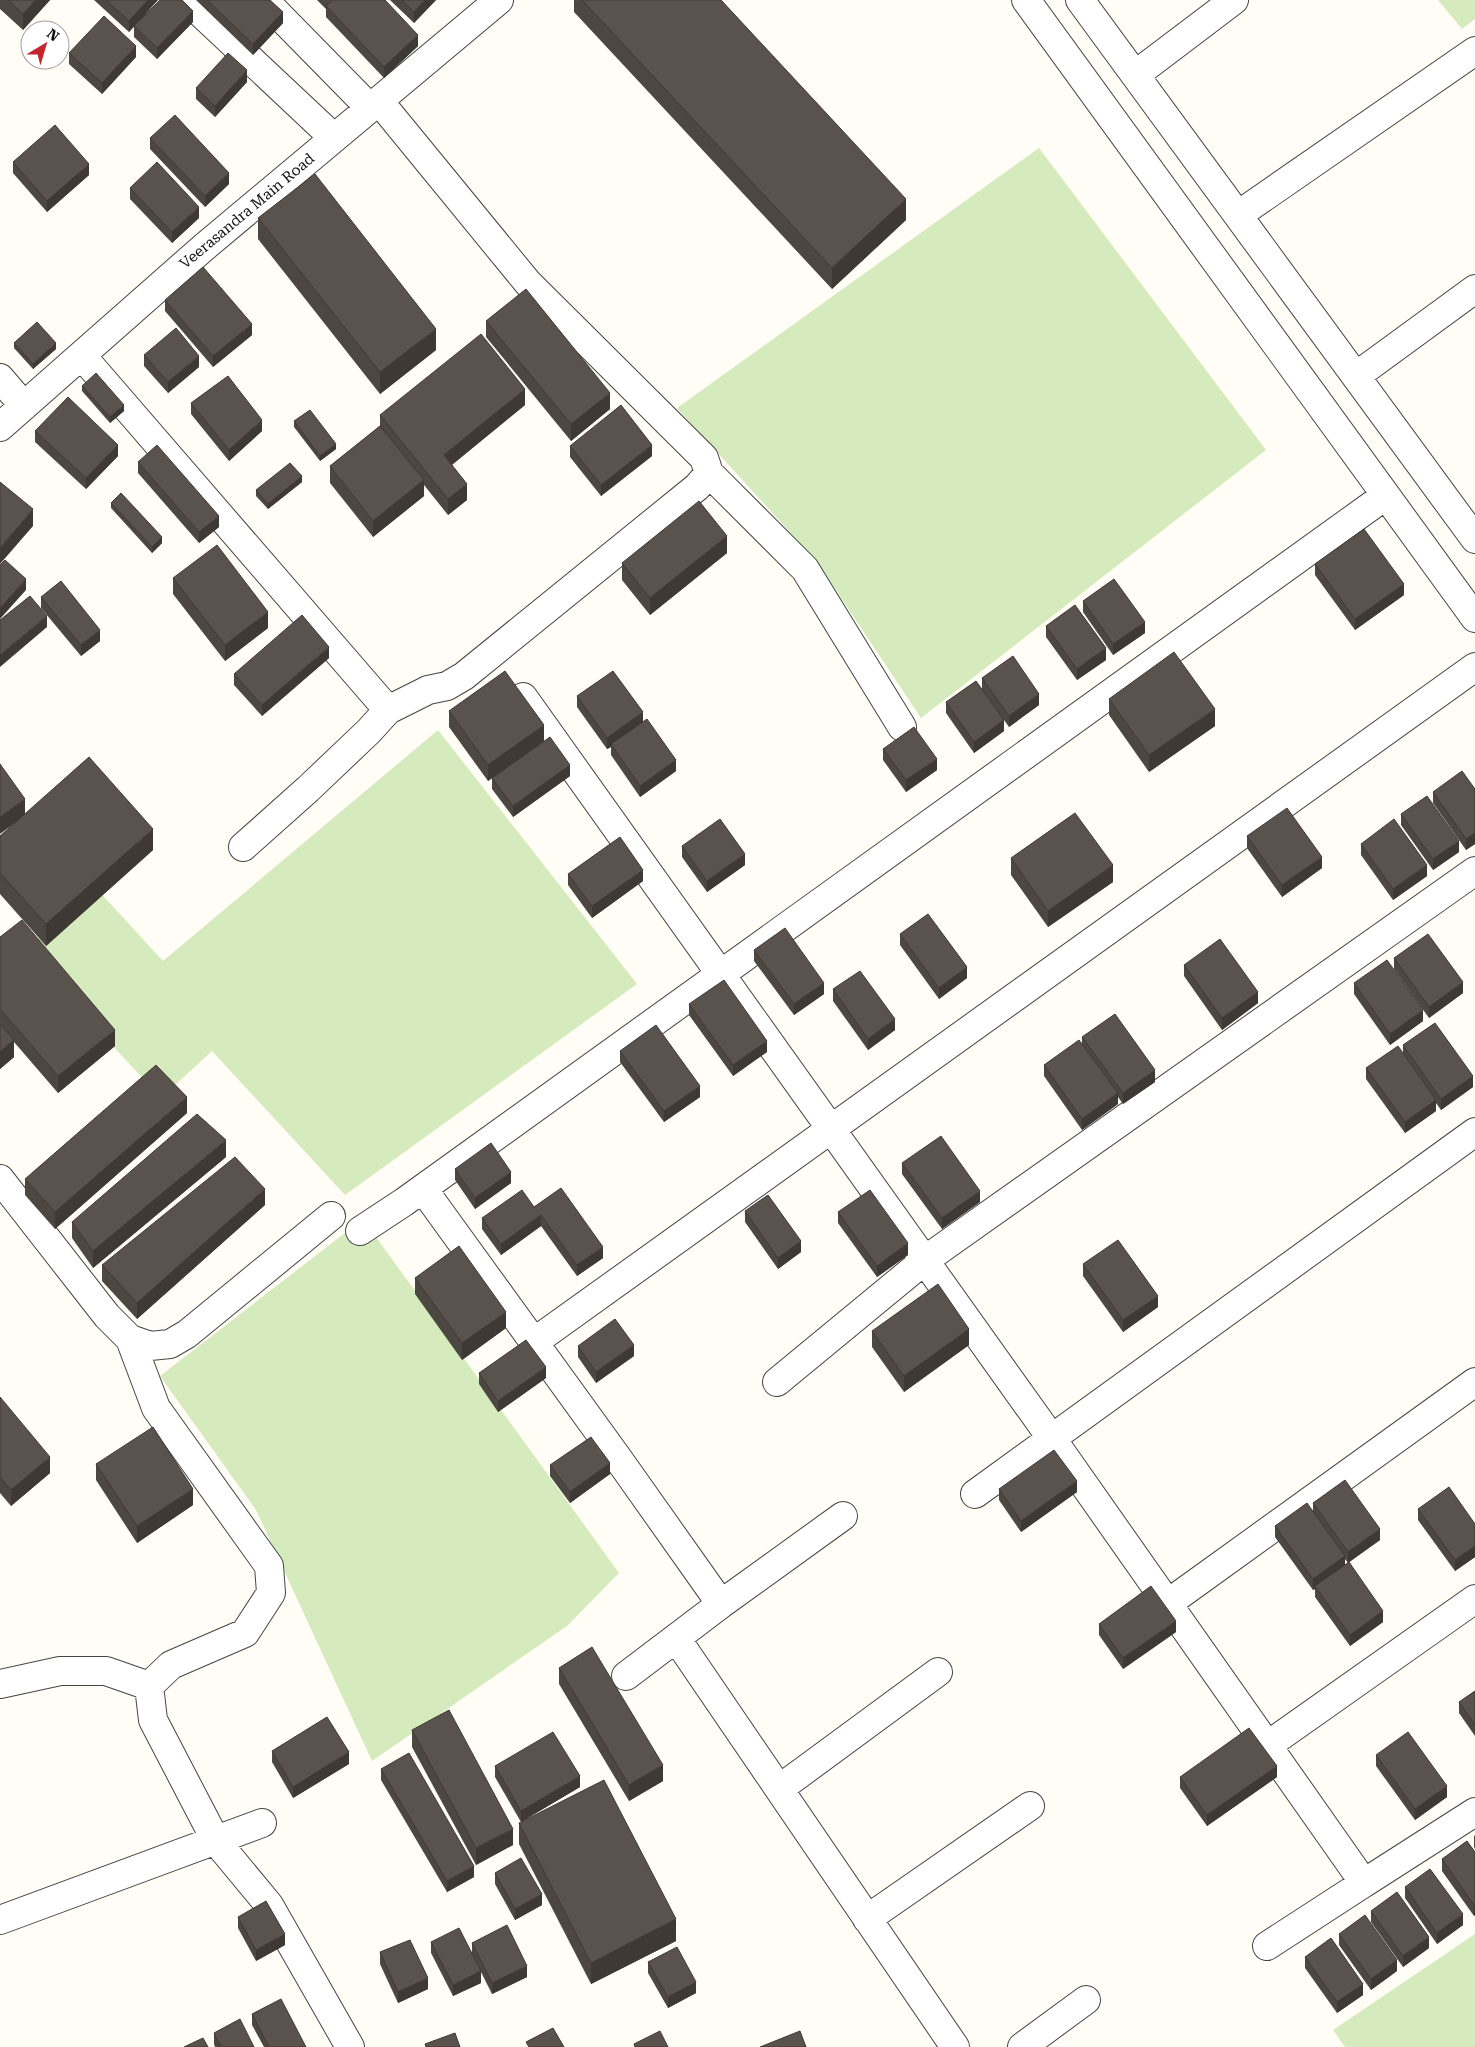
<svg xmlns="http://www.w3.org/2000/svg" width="1475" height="2047" font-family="'Roboto Serif',serif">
<rect width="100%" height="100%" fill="#fffdf5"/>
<path fill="#d5ebbd" d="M1438 0H1475V19L1462 29Z
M1039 148 1266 450 921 718 817 562 677 408Z
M438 730 637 984 345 1195 212 1051 161 1098 25 951 95 887 163 961Z
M363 1219 619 1573 567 1626 372 1761 256 1510 160 1376Z
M1475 1934V2047H1345L1333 2030Z"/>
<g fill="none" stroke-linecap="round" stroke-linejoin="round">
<defs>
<path id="minor" d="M187 0 334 138
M264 0 370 108
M1026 0 1475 618
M1080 0 1475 539
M1135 75 1234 0
M1238 215 1475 51
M82 356 388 710
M1356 376 1475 289
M0 378 24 406
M0 427 203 248 499 0
M709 473 805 569 902 727
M523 697 1052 1439 1364 1883 1475 1812
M243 847 308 789 369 731 388 710 428 690 447 686 464 676 697 487 709 473 704 458 528 283 379 101
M0 1179 107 1316 130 1339 150 1346 170 1344 187 1334 331 1216
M423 1189 617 1457 721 1604 843 1516
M360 1231 404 1202 1385 496
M130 1339 156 1408 269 1566 271 1593 245 1633 171 1665 149 1686 153 1720 216 1841 269 1905 350 2047
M534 1342 1475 667
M777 1382 925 1260 1475 871
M975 1494 1475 1132
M1167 1604 1475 1382
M676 1638 955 2047
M626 1676 721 1604
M0 1684 60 1671H106L149 1686
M1268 1745 1475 1599
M779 1789 938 1672
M867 1919 1030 1806
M0 1920 262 1823
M1267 1946 1364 1883
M1022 2047 1086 2000"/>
</defs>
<use href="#minor" stroke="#444" stroke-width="30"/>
<use href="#minor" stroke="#fff" stroke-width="28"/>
</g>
<path fill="#4d4742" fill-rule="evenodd" d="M0 0H50L23 30 0 9Z
M94 0H158L129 32Z
M196 0H270L283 23 253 55Z
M317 0H385L418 46 384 78 326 17V9Z
M390 0H436L414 23Z
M574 0H721L906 220 832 289 574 12Z
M193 22 157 59 134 37V26Z
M69 53 136 57 102 94 69 64Z
M247 82 215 117 196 99V88Z
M150 138 229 184 205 207 150 149Z
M13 162 89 175 47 212 13 173Z
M130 188 199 218 172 243 130 199Z
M258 218 436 350 380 394 258 239Z
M165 300 252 335 213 367 165 311Z
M486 321 610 409 571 441 486 337Z
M14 343 56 349 33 369 14 348Z
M144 355 199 367 168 393 144 366Z
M82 386 124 411 110 423 82 391Z
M191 403 262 431 229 461 191 414Z
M525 405 452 465 467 500 448 515 424 485V496L373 537 330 483V466L380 426V415Z
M294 421 336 449 320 461 294 427Z
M35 431 118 456 86 489 35 442Z
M570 446 652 456 601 496 570 457Z
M138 462 219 527 199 543 138 473Z
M302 482 268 509 256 496V490Z
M111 503 162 543 152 553 111 508Z
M727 553 650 615 622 580V563Z
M1315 564 1404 595 1355 630 1315 575Z
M173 578 268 628 225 661 173 594Z
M41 597 100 641 81 656 41 608Z
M1083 601 1145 633 1113 655 1083 612Z
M1046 626 1106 660 1077 680 1046 637Z
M329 658 262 716 234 685V674Z
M982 678 1039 705 1009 727 1004 720V731L974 753 946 713V702L982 688Z
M577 696 643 721 676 771 640 797 611 755V747L607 749 577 707Z
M1109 699 1215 726 1149 772 1109 715Z
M449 711 544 741 570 776 513 817 492 789V778L540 744 488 781 449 727Z
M883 749 937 770 906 792 883 760Z
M1475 789V844L1466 850 1433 803V792Z
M25 814 153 850 46 946 0 894V836L17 821 0 834Z
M1401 814 1459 852 1433 870 1401 825Z
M1247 836 1322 868 1282 897 1247 848Z
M1361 844 1427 876 1393 900 1361 855Z
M682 846 745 865 707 892 682 857Z
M1011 858 1113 882 1048 927 1011 875Z
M568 874 643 881 592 918 568 885Z
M900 934 967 978 939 999 900 945Z
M0 937 115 1046 58 1093 14 1042V1057L0 1069Z
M754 950 824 994 794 1015 754 961Z
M1394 958 1463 993 1429 1018 1394 969Z
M1184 965 1258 1003 1222 1030 1184 976Z
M1354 983 1423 1021 1390 1045 1354 994Z
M833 989 895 1030 868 1050 833 1001Z
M689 1004 767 1052 733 1076 689 1015Z
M1082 1037 1155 1082 1123 1104 1118 1097V1104L1082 1130 1044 1076V1065L1082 1044Z
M1403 1045 1473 1087 1441 1110 1436 1103V1111L1405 1133 1366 1079V1068L1403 1052Z
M620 1051 700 1097 664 1122 620 1062Z
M187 1113 55 1229 25 1195V1179Z
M226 1157 93 1268 72 1238V1222Z
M902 1163 980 1202 942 1229 902 1174Z
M455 1169 511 1183 475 1209 455 1180Z
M265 1205 137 1319 102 1281V1265Z
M534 1207 603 1258 577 1276 541 1226 501 1255 482 1229V1218Z
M745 1211 801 1252 778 1269 745 1222Z
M838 1212 908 1255 877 1277 838 1223Z
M1083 1264 1158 1307 1123 1332 1083 1276Z
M415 1278 506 1328 462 1360 415 1294Z
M872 1331 969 1345 904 1392 872 1347Z
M578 1346 634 1356 596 1383 578 1357Z
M479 1373 546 1378 498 1412 479 1384Z
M0 1397 50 1473 11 1506 0 1493Z
M96 1464 193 1505 137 1543 96 1480Z
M550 1465 610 1474 570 1503 550 1476Z
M999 1489 1077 1492 1021 1532 999 1500Z
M1313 1503 1380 1540 1349 1562 1383 1622 1350 1646 1315 1597V1589L1313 1590 1275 1537V1526L1313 1511ZM1345 1559 1348 1563 1345 1565Z
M1418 1509 1475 1524V1557L1455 1571 1418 1520Z
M1099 1624 1176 1632 1123 1669 1099 1635Z
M559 1668 663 1781 629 1801 559 1684Z
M1475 1691V1736L1459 1713V1702Z
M412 1730 513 1845 476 1865 412 1747Z
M272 1751 349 1764 293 1798 272 1762Z
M1376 1755 1447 1797 1415 1820 1376 1766Z
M495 1766 580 1787 521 1822 495 1777Z
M381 1769 474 1877 447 1892 381 1780Z
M1180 1777H1277L1207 1826 1180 1788Z
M519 1823 676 1941 591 1984 519 1844Z
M1475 1835V1849L1474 1847V1836Z
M1475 1852V1915L1474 1916 1442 1871V1859Z
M495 1873 542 1905 515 1920 495 1884Z
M1405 1887 1463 1925 1437 1944 1405 1898Z
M1371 1911 1429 1948 1403 1967 1371 1922Z
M238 1917 285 1945 256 1961 238 1928Z
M1339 1934 1397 1971 1371 1990 1339 1945Z
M431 1942 472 1953V1943L527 1977 492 1994 481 1972V1983L453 1996 431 1953Z
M380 1952 428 1989 398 2003 380 1964Z
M1305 1957 1363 1995 1337 2013 1305 1968Z
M648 1962 696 1993 668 2008 648 1973Z
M252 2014 306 2047H264L252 2025Z
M214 2033 254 2047H215L214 2044Z"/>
<path fill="#3f3936" d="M36 0H50L23 30V14Z
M148 0H158L129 32V21Z
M425 0H436L414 23V12Z
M193 11V22L157 59V48Z
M283 12V23L253 55V44Z
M418 35V46L384 78V67Z
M136 46V57L102 94V83Z
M247 70V82L215 117V106Z
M89 164V175L47 212V201Z
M229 173V184L205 207V196Z
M906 199V220L832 289V268Z
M199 207V218L172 243V232Z
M252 324V335L213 367V356Z
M436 329V350L380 394V372Z
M56 343V349L33 369V364Z
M199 356V367L168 393V382Z
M525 389V405L444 471V455Z
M610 393V409L571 441V424Z
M124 405V411L110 423V417Z
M262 420V431L229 461V450Z
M336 444V449L320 461V456Z
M118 445V456L86 489V478Z
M652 445V456L601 496V485Z
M302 476V482L268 509V504Z
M424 480V496L373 537V521Z
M467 484V500L448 515V499Z
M33 509V526L0 564V548Z
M219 516V527L199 543V532Z
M727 536V553L650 615V598Z
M162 537V543L152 553V547Z
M26 579V590L0 619V608Z
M1404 584V595L1355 630V619Z
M268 612V628L225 661V645Z
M47 616V627L0 667V655Z
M1145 622V633L1113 655V644Z
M100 630V641L81 656V645Z
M329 647V658L262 716V705Z
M1106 648V660L1077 680V669Z
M1039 694V705L1009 727V716Z
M1215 709V726L1149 772V755Z
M643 712V723L611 744V747L607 749V738Z
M1004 720V731L974 753V742Z
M544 725V741L488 781V765Z
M937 759V770L906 792V780Z
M676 760V771L640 797V786Z
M570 765V776L513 817V806Z
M25 799V815L0 834V817Z
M153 829V850L46 946V924Z
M1475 833V844L1466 850V839Z
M1459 841V852L1433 870V859Z
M745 854V865L707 892V881Z
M1322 857V868L1282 897V885Z
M1113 865V882L1048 927V911Z
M1427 865V876L1393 900V889Z
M643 870V881L592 918V906Z
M967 967V978L939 999V988Z
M1463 982V993L1429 1018V1007Z
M824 983V994L794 1015V1004Z
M1258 992V1003L1222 1030V1018Z
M1423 1010V1021L1390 1045V1034Z
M895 1019V1030L868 1050V1039Z
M115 1030V1046L58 1093V1076Z
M14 1040V1057L0 1069V1052Z
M767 1041V1052L733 1076V1065Z
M1155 1070V1082L1123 1104V1093Z
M1473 1076V1087L1441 1110V1099Z
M700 1086V1097L664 1122V1111Z
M1118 1093V1104L1082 1130V1119Z
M187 1097V1113L55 1229V1212Z
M1436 1100V1111L1405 1133V1122Z
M226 1140V1157L93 1268V1251Z
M511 1172V1183L475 1209V1198Z
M265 1189V1205L137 1319V1303Z
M980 1191V1202L942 1229V1218Z
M541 1215V1226L501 1255V1244Z
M801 1241V1252L778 1269V1258Z
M908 1243V1255L877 1277V1266Z
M603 1247V1258L577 1276V1265Z
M1158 1296V1307L1123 1332V1320Z
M506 1312V1328L462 1360V1343Z
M969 1329V1345L904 1392V1376Z
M634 1345V1356L596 1383V1372Z
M546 1367V1378L498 1412V1401Z
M50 1457V1473L11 1506V1490Z
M610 1463V1474L570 1503V1492Z
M1077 1481V1492L1021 1532V1521Z
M193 1489V1505L137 1543V1526Z
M1380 1529V1540L1348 1563V1552Z
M1475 1546V1557L1455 1571V1560Z
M1345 1556V1567L1315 1586V1589L1313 1590V1579Z
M1383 1611V1622L1350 1646V1635Z
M1176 1621V1632L1123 1669V1658Z
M349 1752V1764L293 1798V1787Z
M663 1765V1781L629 1801V1785Z
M1277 1766V1777L1207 1826V1815Z
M580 1776V1787L521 1822V1811Z
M1447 1786V1797L1415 1820V1809Z
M513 1829V1845L476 1865V1848Z
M474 1866V1877L447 1892V1881Z
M542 1894V1905L515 1920V1909Z
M1475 1904V1915L1474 1916V1905Z
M1463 1914V1925L1437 1944V1933Z
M676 1919V1941L591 1984V1963Z
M285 1934V1945L256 1961V1950Z
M1429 1937V1948L1403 1967V1956Z
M1397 1960V1971L1371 1990V1979Z
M527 1966V1977L492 1994V1983Z
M481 1971V1983L453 1996V1985Z
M428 1978V1989L398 2003V1992Z
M696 1982V1993L668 2008V1997Z
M1363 1984V1995L1337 2013V2002Z"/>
<path fill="#5a524d" stroke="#3f3936" d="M8 0H36L23 14Z
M106 0H148L129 21Z
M160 0H182L193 11 157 48 134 26Z
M207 0H270L283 12 253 44Z
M332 0H385L418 35 384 67 326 6Z
M402 0H425L414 12Z
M582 0H721L906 199 832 268Z
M104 16 136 46 102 83 69 53Z
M228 53 247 70 215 106 196 88Z
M175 115 229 173 205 196 150 138Z
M55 125 89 164 47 201 13 162Z
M157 162 199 207 172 232 130 188Z
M315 174 436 329 380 372 258 218Z
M203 267 252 324 213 356 165 300Z
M526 289 610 393 571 424 486 321Z
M37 322 56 343 33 364 14 343Z
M176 328 199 356 168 382 144 355Z
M481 334 525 389 444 455 467 484 448 499 380 415Z
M96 373 124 405 110 417 82 386Z
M228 376 262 420 229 450 191 403Z
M68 397 118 445 86 478 35 431Z
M621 405 652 445 601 485 570 446Z
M310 410 336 444 320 456 294 421Z
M380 426 424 480 373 521 330 466Z
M157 445 219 516 199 532 138 462Z
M290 463 302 476 268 504 256 490Z
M0 482 33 509 0 548Z
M121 493 162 537 152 547 111 503Z
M699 501 727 536 650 598 622 563Z
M1364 529 1404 584 1355 619 1315 564Z
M217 545 268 612 225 645 173 578Z
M5 560 26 579 0 608V565Z
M1114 579 1145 622 1113 644 1083 601Z
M61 581 100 630 81 645 41 597Z
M30 596 47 616 0 655V620Z
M1075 605 1106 648 1077 669 1046 626Z
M302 615 329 647 262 705 234 674Z
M1174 652 1215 709 1149 755 1109 699Z
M1013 656 1039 694 1009 716 982 678Z
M505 671 544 725 488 765 449 711Z
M613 671 643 712 607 738 577 696Z
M976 681 1004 720 974 742 946 702Z
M647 719 676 760 640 786 611 744Z
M914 727 937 759 906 780 883 749Z
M550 737 570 765 513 806 492 778Z
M89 757 153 829 46 924 0 873V836Z
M0 764 25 799 0 817Z
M1462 771 1475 789V833L1466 839 1433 792Z
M1427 796 1459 841 1433 859 1401 814Z
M1287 808 1322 857 1282 885 1247 836Z
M1075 813 1113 865 1048 911 1011 858Z
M720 819 745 854 707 881 682 846Z
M1394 819 1427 865 1393 889 1361 844Z
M620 837 643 870 592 906 568 874Z
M928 914 967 967 939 988 900 934Z
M22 920 115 1030 58 1076 0 1009V937Z
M785 928 824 983 794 1004 754 950Z
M1428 934 1463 982 1429 1007 1394 958Z
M1220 939 1258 992 1222 1018 1184 965Z
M1387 960 1423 1010 1390 1034 1354 983Z
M860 971 895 1019 868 1039 833 989Z
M724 980 767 1041 733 1065 689 1004Z
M1115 1014 1155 1070 1123 1093 1082 1037Z
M1435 1023 1473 1076 1441 1099 1403 1045Z
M0 1024 14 1040 0 1052Z
M656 1025 700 1086 664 1111 620 1051Z
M1079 1040 1118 1093 1082 1119 1044 1065Z
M1398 1046 1436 1100 1405 1122 1366 1068Z
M156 1065 187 1097 55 1212 25 1179Z
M197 1114 226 1140 93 1251 72 1222Z
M941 1136 980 1191 942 1218 902 1163Z
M491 1143 511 1172 475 1198 455 1169Z
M235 1157 265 1189 137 1303 102 1265Z
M561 1188 603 1247 577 1265 541 1215 501 1244 482 1218 522 1190 534 1207Z
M870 1190 908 1243 877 1266 838 1212Z
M768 1195 801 1241 778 1258 745 1211Z
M1118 1240 1158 1296 1123 1320 1083 1264Z
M459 1246 506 1312 462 1343 415 1278Z
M938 1284 969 1329 904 1376 872 1331Z
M615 1319 634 1345 596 1372 578 1346Z
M526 1340 546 1367 498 1401 479 1373Z
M0 1397 50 1457 11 1490 0 1477Z
M153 1427 193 1489 137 1526 96 1464Z
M591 1437 610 1463 570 1492 550 1465Z
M1054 1450 1077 1481 1021 1521 999 1489Z
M1345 1480 1380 1529 1348 1552 1313 1503Z
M1449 1487 1475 1524V1546L1455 1560 1418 1509Z
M1307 1503 1345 1556 1313 1579 1275 1526Z
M1349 1562 1383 1611 1350 1635 1315 1586Z
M1151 1586 1176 1621 1123 1658 1099 1624Z
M592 1647 663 1765 629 1785 559 1668Z
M1475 1691V1725L1459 1702Z
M449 1710 513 1829 476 1848 412 1730Z
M327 1717 349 1752 293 1787 272 1751Z
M1249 1728 1277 1766 1207 1815 1180 1777Z
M553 1732 580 1776 521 1811 495 1766Z
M1408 1732 1447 1786 1415 1809 1376 1755Z
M409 1753 474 1866 447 1881 381 1769Z
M604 1780 676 1919 591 1963 519 1823Z
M1467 1841 1475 1852V1904L1474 1905 1442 1859Z
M521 1858 542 1894 515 1909 495 1873Z
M1430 1869 1463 1914 1437 1933 1405 1887Z
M1397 1892 1429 1937 1403 1956 1371 1911Z
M266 1901 285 1934 256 1950 238 1917Z
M1365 1915 1397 1960 1371 1979 1339 1934Z
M507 1925 527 1966 492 1983 472 1943Z
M459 1928 481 1971 453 1985 431 1942Z
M1331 1938 1363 1984 1337 2002 1305 1957Z
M410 1940 428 1978 398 1992 380 1952Z
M677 1947 696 1982 668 1997 648 1962Z
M281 1999 306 2047H269L252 2014Z
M240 2019 254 2047H221L214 2033Z
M553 2028 564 2047H529L526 2042Z
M660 2031 668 2047H635L634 2044Z
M800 2031 806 2047H760Z
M455 2033 460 2047H426L425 2044Z
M203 2038 208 2047H184Z"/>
<g text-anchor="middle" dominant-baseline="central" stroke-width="5" stroke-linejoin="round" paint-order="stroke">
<g font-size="15" fill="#111" stroke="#fff">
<text transform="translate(247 211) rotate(-40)">Veerasandra Main Road</text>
</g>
</g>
<g transform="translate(45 45) rotate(38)"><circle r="24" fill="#ffffff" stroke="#a0a0a0"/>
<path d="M0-4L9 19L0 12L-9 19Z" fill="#c4262e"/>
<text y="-8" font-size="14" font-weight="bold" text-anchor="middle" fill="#111111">N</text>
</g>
</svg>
